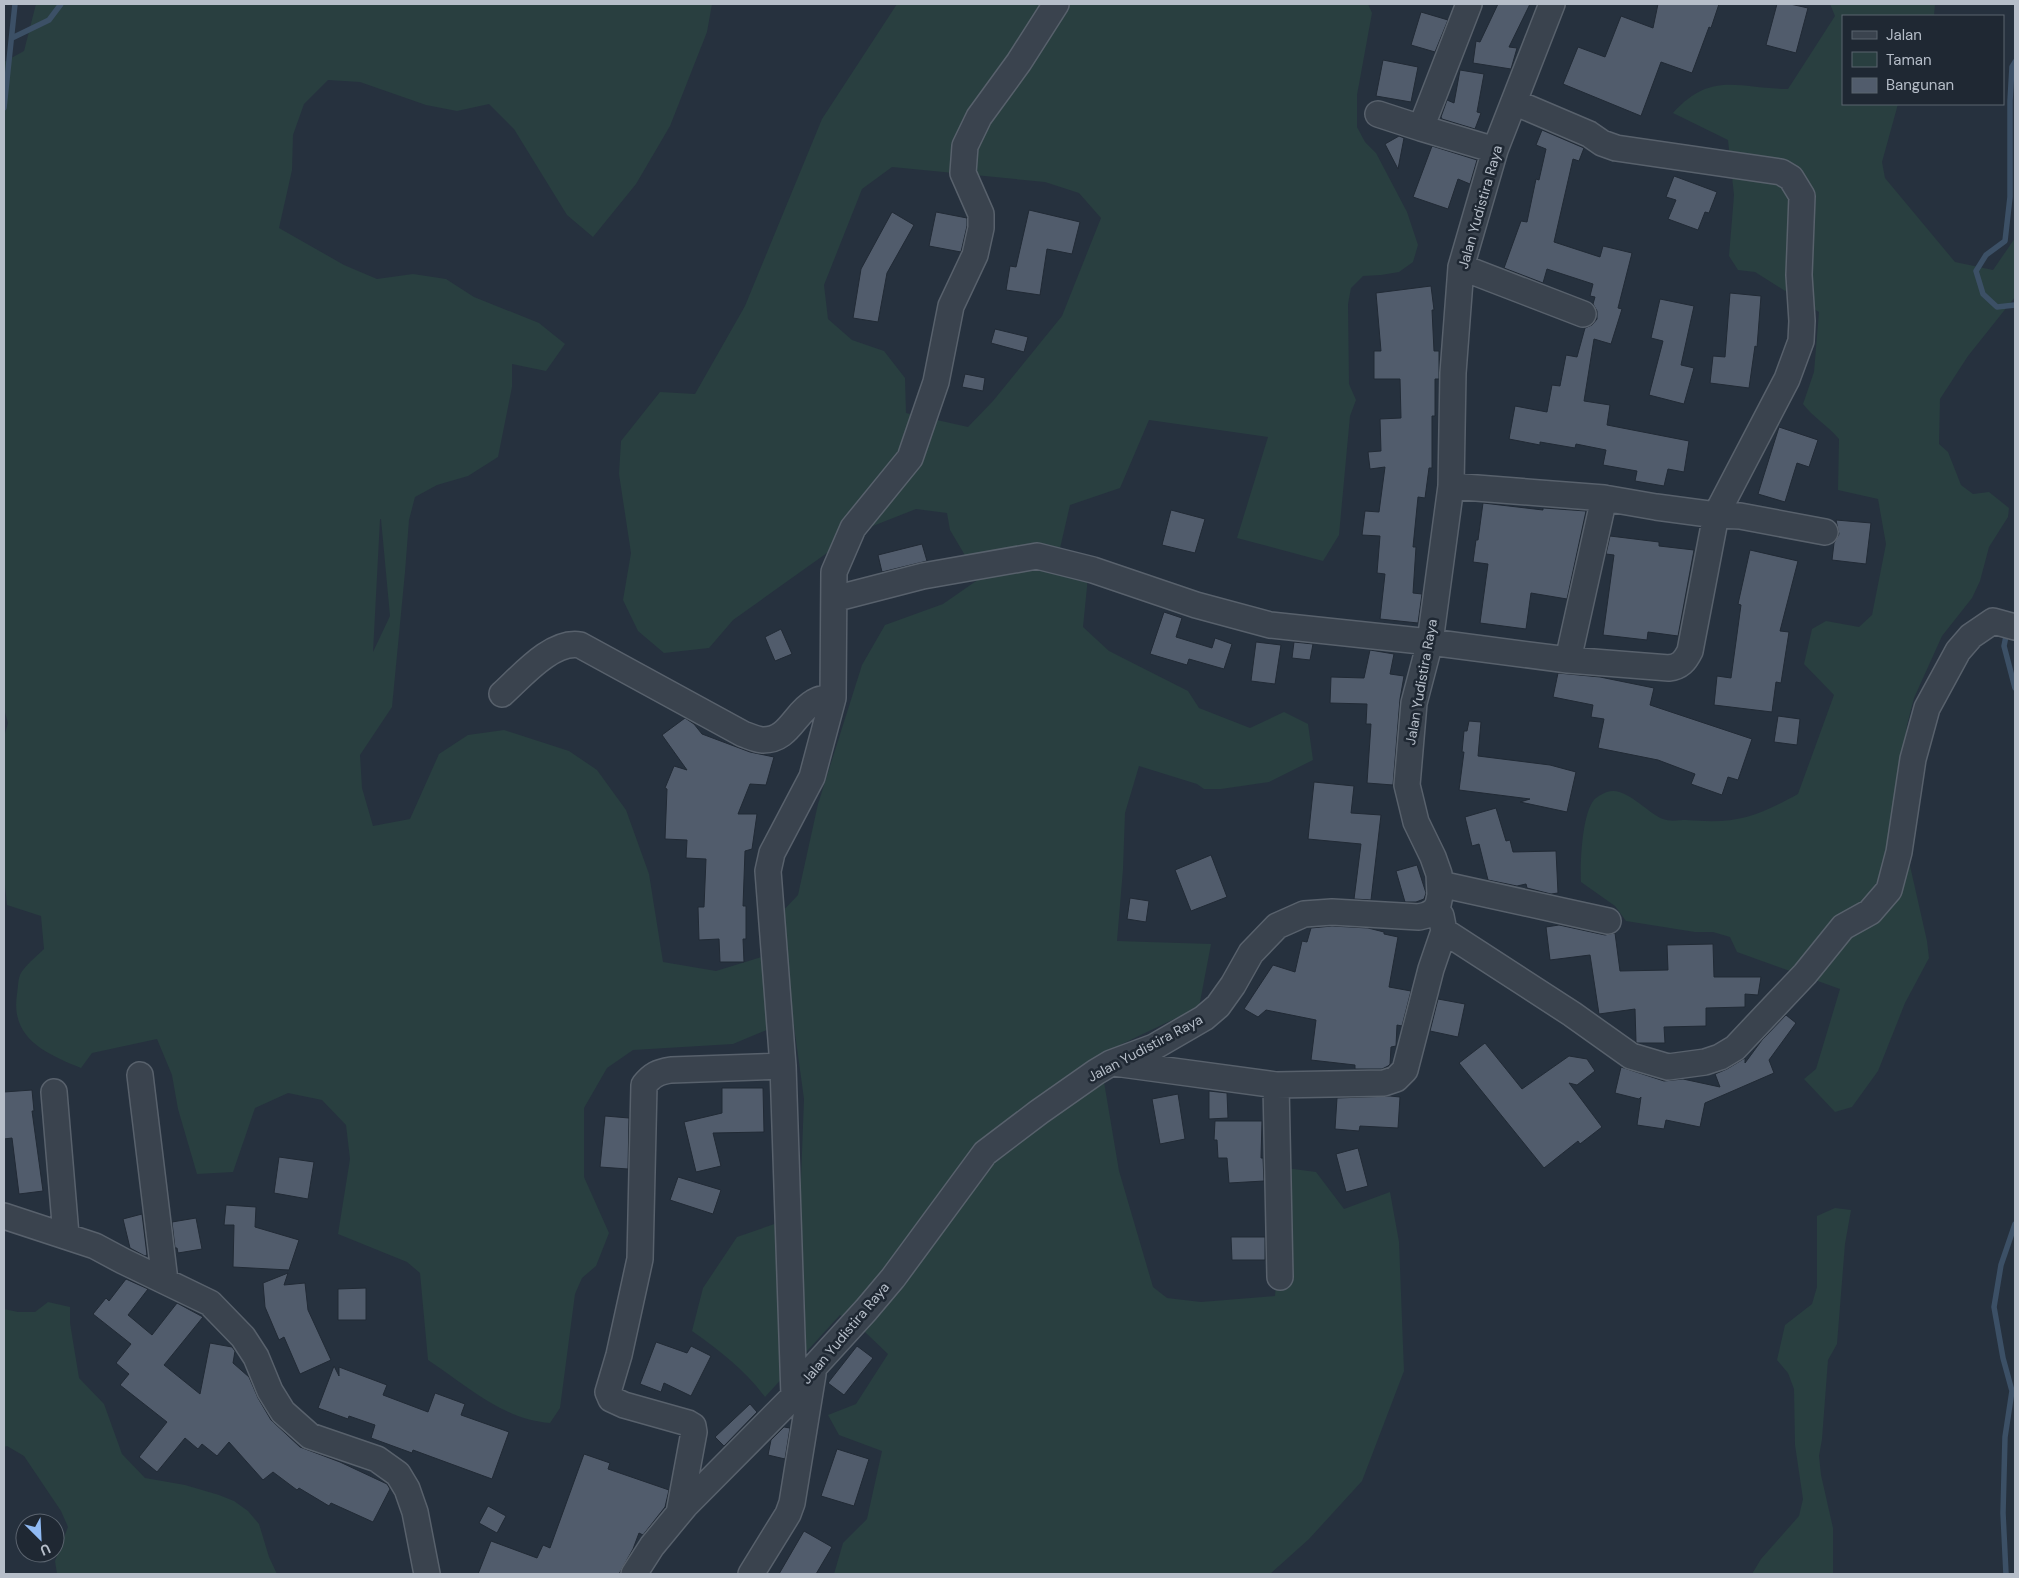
<svg xmlns="http://www.w3.org/2000/svg" width="2019" height="1578" font-family="'DM Sans',sans-serif">
<rect width="100%" height="100%" fill="#26313e"/>
<path fill="#293f40" fill-rule="evenodd" d="M36 4H712L707 32 670 126 636 184 593 237 567 215 514 129 489 104 457 111 426 105 360 82 328 80 304 104 293 135 292 170 279 228 344 265 377 279 413 274 446 279 474 297 539 323 565 344 546 371 512 364V387L498 457 468 476 437 485 415 497 409 520 405 572 392 707 360 755 362 788 373 826 410 819 439 754 468 735 504 730 569 751 597 770 626 810 649 874 663 962 716 971 784 950 780 914 798 895 818 804 862 665 885 625 943 604 979 579 950 530 947 513 916 509 855 533 733 620 709 648 664 653 638 631 623 600 631 553 619 474 621 441 660 392 695 394 745 306 822 119 897 4H1368L1372 13 1357 95V127L1365 142 1376 153 1407 212 1418 245 1413 262 1399 272 1381 275 1363 276 1351 288 1348 304 1349 384 1356 400 1350 416 1339 535 1323 561 1237 538 1268 437 1149 420 1120 488 1070 505 1055 570 1088 577 1083 627 1109 651 1188 691 1199 708 1250 728 1284 712 1308 724 1313 760 1269 782 1221 789H1204L1197 784 1139 766 1125 813 1123 869 1117 941 1211 944 1199 1007 1120 1045 1104 1082 1119 1171 1153 1287 1167 1298 1201 1302 1275 1296 1286 1168 1316 1172 1344 1209 1390 1192 1399 1242 1404 1371 1362 1481 1309 1539 1270 1574H834L843 1543 867 1519 882 1451 839 1435 828 1415 856 1404 888 1354 866 1333 840 1315 765 1397C745 1370 719 1350 692 1331L703 1288 737 1237 789 1219 801 1179 804 1099 793 1019 733 1044 633 1050 607 1068 584 1108V1177L609 1233 596 1266 582 1278 575 1294 560 1408 550 1423C503 1420 466 1385 428 1360L420 1273 407 1262 338 1234 350 1159 346 1125 322 1100 288 1093 255 1108 233 1172 197 1174 178 1109 172 1075 157 1039 92 1053 81 1068C47 1054 10 1039 17 994 18 988 18 980 20 975 24 966 37 956 44 949L41 916 7 905 4 876V737L8 723 4 709V62L24 51ZM892 167 1045 182 1079 193 1101 218 1062 316 993 401 968 427 906 413 905 378 884 351 852 340 828 319 824 285 862 189ZM381 519 390 616 373 652 380 519Z
M1830 4H1935L1934 16H1843V104H1898L1882 162 1885 178 1955 262 1993 270 2015 238V297L1968 356 1940 399 1939 444 1948 452 1961 485 1973 494 1989 492 2009 508 2008 517 1989 547 1980 581 1972 598 1942 636 1914 698 1907 725 1891 840 1908 857 1927 941 1929 958 1905 1003 1878 1071 1852 1107 1835 1112 1804 1079 1816 1069 1840 989 1737 952 1730 937 1713 932H1695L1626 921 1615 906 1581 882C1580 864 1582 814 1594 800 1596 797 1604 793 1607 792 1625 785 1647 813 1663 819 1670 822 1679 820 1686 820 1737 824 1754 818 1798 794L1834 695 1804 664 1812 629 1826 621 1859 627 1872 615 1886 544 1878 499 1838 490 1839 439C1827 425 1814 418 1803 404L1814 372 1819 312 1755 272 1738 270 1729 256 1734 195 1728 140 1673 113C1712 70 1739 89 1788 89L1835 16Z
M1835 1208 1851 1210 1845 1244 1837 1344 1828 1360 1822 1439 1819 1456 1821 1475 1833 1528V1574H1752L1761 1559 1799 1516 1803 1499 1795 1445 1794 1389 1788 1373 1777 1360 1785 1325 1812 1304 1817 1287V1216Z
M48 1302 70 1307V1323L79 1378 104 1404 122 1454 145 1478 185 1485 219 1495 234 1501 248 1511 259 1524 269 1557 277 1574H57L55 1561 68 1527 61 1511 24 1456 7 1446 4 1447V1309L18 1312H35Z"/>
<g fill="none" stroke-linecap="round" stroke-linejoin="round">
<path stroke="#3c5066" stroke-width="5.5" d="M12 38 49 20 61 4
M2015 62 2012 67 2010 101V197L2005 241 1986 255 1976 271 1983 294 1997 307 2015 305
M4 108 15 4
M2007 631 2004 646 2015 688
M2006 1574 2003 1513 2005 1437 2012 1391 2003 1358 1994 1307 2001 1265 2015 1224"/>
</g>
<path fill="#515c6c" stroke="#212a35" d="M1498 4H1530L1509 47 1517 48 1511 69 1473 63 1476 41 1480 42Z
M1658 4H1719L1711 28 1709 27 1692 73 1661 62 1641 116 1563 84 1578 47 1605 57 1621 16 1653 28Z
M1777 4H1790L1808 8 1796 53 1766 45Z
M1421 12 1448 20 1435 52 1411 45Z
M1383 60 1418 67 1411 102 1376 96Z
M1460 70 1484 74 1477 112 1481 113 1475 129 1442 119 1441 117 1447 100 1454 103Z
M1542 130 1584 148 1579 161 1573 159 1554 242 1600 257 1603 246 1632 253 1618 308 1622 309 1611 344 1594 339 1584 401 1610 405 1607 425 1689 441 1684 472 1668 469 1664 486 1635 481 1637 471 1603 465 1606 450 1576 444 1575 448 1540 442V445L1509 439 1515 406 1547 412 1552 385 1560 386 1566 355 1577 357 1585 328 1592 325 1597 319V311L1593 304 1595 297 1590 296 1593 284 1547 269 1543 283 1504 268 1521 221 1527 222 1536 179 1539 180 1546 149 1536 145Z
M1399 136 1404 138 1398 169 1385 144Z
M1432 146 1477 160 1470 184 1458 179 1448 209 1413 197Z
M1674 176 1717 192 1709 213 1705 212 1698 230 1668 219 1676 200 1666 197Z
M1029 210 1080 222 1072 254 1047 249 1040 295 1006 290 1010 266 1016 267Z
M892 212 914 225 887 273 878 322 853 318 861 269Z
M936 212 967 218V226L961 252 929 246Z
M1431 286 1434 310H1432L1434 351H1439V379H1435V416H1432V468H1429L1425 498 1418 497 1413 547H1416L1413 593 1422 594 1418 623 1380 619 1385 574 1377 573 1380 536 1362 535 1365 511 1379 512 1385 467 1370 469 1368 452 1381 451 1380 419 1401 418 1400 379H1374V351H1381L1376 293Z
M1730 293 1761 296 1757 347 1755 346 1749 388 1710 383 1713 356 1725 357Z
M1660 299 1694 306 1681 365 1694 368 1684 404 1649 395 1663 341 1651 338Z
M995 329 1028 337 1024 352 991 343Z
M965 374 985 378 983 391 962 387Z
M1779 427 1818 440 1809 467 1797 463 1785 502 1758 494Z
M1483 503 1543 510V508L1586 511 1567 599 1531 593 1526 629 1480 623 1488 564 1473 562 1476 540H1478Z
M1171 510 1205 519 1195 553 1162 545Z
M1836 520 1871 523 1866 564 1832 560 1834 543 1839 534Z
M1610 536 1659 542V546L1694 550 1678 636 1648 632 1647 640 1603 635 1614 555 1606 554Z
M922 544 927 561 882 572 878 555Z
M1750 550 1798 561 1780 631 1789 632 1781 683 1776 682 1772 712 1714 705 1717 676 1731 678 1741 605 1738 604Z
M1164 612 1182 618 1176 637 1212 648 1215 638 1232 644 1224 669 1189 659 1187 665 1150 654Z
M781 629 792 654 775 661 765 637Z
M1256 642 1281 645 1275 684 1251 681Z
M1294 642 1313 644 1310 660 1292 658Z
M1370 650 1394 654 1390 674 1404 676 1400 699 1393 785 1367 783 1371 724H1366L1367 704 1330 703 1331 677 1364 678Z
M1558 673 1600 677 1654 688 1650 705 1752 739 1738 780 1728 777 1722 795 1691 784 1695 774 1658 760 1598 748 1604 719 1591 717 1593 705 1553 697Z
M1778 716 1800 719 1797 745 1774 742Z
M685 718 694 724 702 734 750 752 774 757 766 785 750 784 738 814H757L752 849 745 851 743 906H746V939H743L744 962H720L719 939 699 940 698 907H704L706 859 686 858 687 840 665 839 667 789 665 788 674 766 687 770 662 735Z
M1469 721 1481 722 1478 756 1550 765 1576 772 1567 812 1520 802 1530 799 1459 790 1464 752H1462L1464 731H1467Z
M1314 782 1354 786 1351 813 1381 815 1371 900 1354 899 1361 844 1308 839Z
M1496 808 1506 841 1510 840 1513 852 1556 851 1558 893 1551 894 1527 888 1526 884 1517 886 1488 880 1479 844 1472 846 1465 817Z
M1211 855 1227 897 1191 911 1175 870Z
M1417 865 1426 893 1424 899 1416 902H1405L1396 871Z
M1130 898 1149 901 1146 922 1127 919Z
M1559 925 1605 935 1615 933 1620 971 1668 970 1667 945 1713 944 1714 977H1761L1758 995 1745 994V1007L1706 1008V1026L1664 1027 1665 1043H1637L1636 1042 1635 1009 1599 1014 1590 955 1550 960 1546 927Z
M1332 926 1368 928 1384 932V934L1398 937 1389 987 1411 991 1402 1026 1397 1025 1396 1046 1391 1047 1390 1064 1388 1066 1382 1069H1355V1065L1311 1060 1316 1020 1266 1010 1258 1017 1244 1009 1273 965 1295 972 1302 941 1307 942 1311 928Z
M1438 999 1465 1004 1458 1037 1430 1031Z
M1786 1015 1796 1023 1769 1060 1774 1073 1705 1103 1700 1127 1666 1120 1664 1129 1637 1125 1641 1097 1639 1099 1615 1093 1621 1067 1664 1081 1683 1079 1720 1087 1715 1074 1727 1069 1745 1058V1063L1762 1040Z
M1485 1043 1522 1089 1569 1056 1587 1059 1595 1071 1577 1085 1569 1083 1602 1127 1580 1144 1578 1141 1544 1168 1459 1063Z
M722 1088H763L764 1132 713 1133 721 1166 696 1172 684 1122 722 1113Z
M32 1090 34 1111H32L43 1191 19 1194 12 1138 4 1139V1092Z
M1209 1091 1227 1093 1228 1118 1209 1119Z
M1178 1094 1185 1139 1160 1144 1152 1099Z
M1390 1096 1400 1097 1398 1128 1360 1126 1359 1131 1335 1129 1337 1098Z
M605 1116 629 1118 628 1169 600 1167Z
M1215 1121H1262L1261 1158H1263L1264 1181 1229 1183 1227 1158H1218L1217 1140H1214Z
M1358 1148 1368 1186 1346 1192 1336 1154Z
M279 1157 314 1162 308 1199 274 1193Z
M678 1177 721 1190 713 1214 670 1200Z
M226 1205 256 1207 255 1227 299 1240 289 1270 233 1267 234 1225H224Z
M142 1214 147 1255 145 1256 130 1248 123 1219Z
M196 1218 202 1249 178 1253 177 1248H175L172 1222Z
M1231 1237H1265V1260H1232Z
M288 1273 284 1285 305 1283 308 1310 331 1360 300 1374 284 1337 279 1340 265 1307 263 1283Z
M126 1279 148 1289 128 1315 152 1335 177 1303 203 1317 164 1365 200 1394 210 1343 232 1347 235 1351 233 1363 249 1377 258 1398 271 1420 300 1447 340 1462 387 1484 390 1489 373 1522 331 1503 329 1506 299 1488 297 1490 273 1472 263 1480 229 1442 217 1456 202 1444 198 1449 185 1438 157 1472 139 1457 167 1422 120 1385 129 1374 116 1363 131 1344 93 1314 106 1298 109 1301Z
M366 1288V1320H338V1289Z
M656 1342 687 1353 691 1346 711 1356 691 1396 664 1383 661 1392 640 1384Z
M857 1346 873 1358 844 1395 828 1383Z
M334 1366 339 1376V1367L387 1385 383 1395 428 1412 435 1393 465 1404 461 1415 509 1432 492 1479 413 1450 412 1453 371 1438 375 1425 349 1416 348 1419 318 1408Z
M750 1404 757 1412 724 1446 715 1437Z
M784 1427 790 1428 785 1459 768 1455 771 1440Z
M837 1449 869 1459 854 1506 821 1496Z
M584 1454 610 1463 608 1469 669 1490 665 1507 643 1535 639 1533 633 1549 619 1574H478L491 1541 537 1558 543 1545 550 1548Z
M488 1506 506 1516 497 1533 479 1523Z
M804 1531 832 1547 816 1574H779Z"/>
<g fill="none" stroke-linecap="round" stroke-linejoin="round">
<defs>
<path id="minor" d="M1469 4 1421 128 1495 150
M1378 114 1421 128
M1461 267 1583 314
M1451 486 1604 498 1656 507 1716 515 1740 516 1825 532
M834 599 923 576 1037 556 1093 570 1196 605 1270 625 1430 642 1568 660 1669 668C1680 667 1685 661 1690 651L1716 515 1787 379 1801 341 1802 321 1799 275 1802 196 1791 178 1781 172 1616 148 1602 143 1589 134 1514 102
M1568 660 1604 498
M502 694C521 677 552 640 580 645L743 734C749 736 755 739 762 740 789 741 794 713 814 702 820 698 826 698 833 698
M1440 884 1608 921
M1444 931 1572 1014 1631 1056 1668 1067 1705 1062 1720 1057 1735 1048 1805 974 1843 927 1870 912 1889 890 1899 852 1913 759 1927 708 1958 651 1971 636 1993 621 2015 627
M1114 1063 1276 1085 1384 1083 1396 1079 1405 1070 1431 969 1444 931 1441 916
M140 1075 165 1281
M1276 1085 1280 1277
M54 1092 66 1235
M4 1216 95 1246 123 1261 210 1303 243 1337 256 1357 270 1391 283 1412 310 1436 377 1459 398 1474 407 1489 415 1512 427 1574
M794 1396 783 1066 768 871 772 853 812 777 833 698 834 572 853 528 910 458 936 382 951 306 975 255 981 228V214L963 173 965 146 979 117 1019 62 1056 4
M679 1513 694 1432 693 1426 688 1423 624 1405 611 1399 608 1392 619 1355 640 1259 644 1085C652 1075 658 1072 671 1070L783 1066
M634 1574 652 1546 685 1506 794 1396 814 1367 866 1310 893 1278 985 1153 1039 1112 1096 1072 1111 1063 1154 1047 1204 1018 1218 1006 1233 985 1251 953 1277 926 1304 914 1332 912 1419 917 1427 915 1434 911 1438 905 1440 895 1439 874 1433 857 1416 822 1407 785 1414 703 1430 642 1451 486 1453 373 1461 267 1495 150 1552 4
M751 1574 788 1514 792 1503 813 1374"/>
</defs>
<use href="#minor" stroke="#58616c" stroke-width="28"/>
<use href="#minor" stroke="#3a434e" stroke-width="25"/>
</g>
<g text-anchor="middle" dominant-baseline="central" stroke-width="5" stroke-linejoin="round" paint-order="stroke">
<g font-size="14" fill="#b6bec9" stroke="#1f2833">
<text transform="translate(1480 207) rotate(-74)">Jalan Yudistira Raya</text>
<text transform="translate(1421 682) rotate(-80)">Jalan Yudistira Raya</text>
<text transform="translate(1145 1048) rotate(-28)">Jalan Yudistira Raya</text>
<text transform="translate(845 1333) rotate(-50)">Jalan Yudistira Raya</text>
</g>
</g>
<rect width="2019" height="1578" fill="none" stroke="#b6bec9" stroke-width="10"/>
<rect x="1842" y="15" width="162" height="90" fill="#1f2833" stroke="#5b646f"/>
<rect x="1852" y="31" width="25" height="8" fill="#3a434e" stroke="#5b646f"/>
<text x="1886" y="40" font-size="15" fill="#b6bec9">Jalan</text>
<rect x="1852" y="52" width="25" height="15" fill="#293f40" stroke="#5b646f"/>
<text x="1886" y="65" font-size="15" fill="#b6bec9">Taman</text>
<rect x="1852" y="78" width="25" height="15" fill="#515c6c" stroke="#5b646f"/>
<text x="1886" y="90" font-size="15" fill="#b6bec9">Bangunan</text>
<g transform="translate(40 1538) rotate(156)"><circle r="24" fill="#1f2833" stroke="#5b646f"/>
<path d="M0-4L9 19L0 12L-9 19Z" fill="#90baf3"/>
<text y="-8" font-size="14" font-weight="bold" text-anchor="middle" fill="#b6bec9">U</text>
</g>
</svg>
